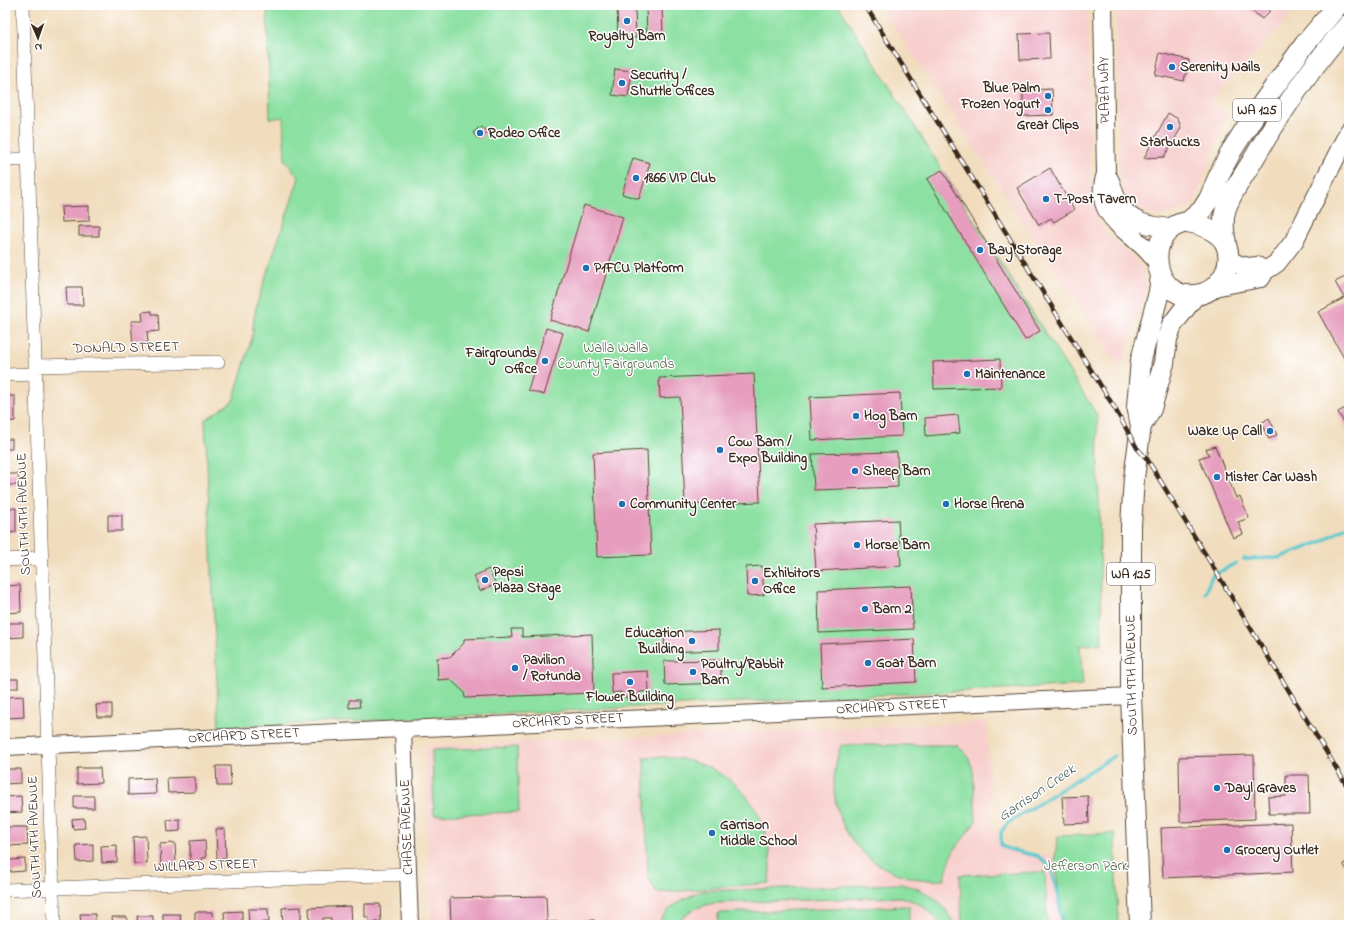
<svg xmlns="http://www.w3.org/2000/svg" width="1354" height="930" font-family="'Indie Flower',sans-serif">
<rect width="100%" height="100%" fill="#fff"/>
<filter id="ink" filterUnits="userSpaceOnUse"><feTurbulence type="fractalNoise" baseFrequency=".025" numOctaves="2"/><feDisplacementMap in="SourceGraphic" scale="8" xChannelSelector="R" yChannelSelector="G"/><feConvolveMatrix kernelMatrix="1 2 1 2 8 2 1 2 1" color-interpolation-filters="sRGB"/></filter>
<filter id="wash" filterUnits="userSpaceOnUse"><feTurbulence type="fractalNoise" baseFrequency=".012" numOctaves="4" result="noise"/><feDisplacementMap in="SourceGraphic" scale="16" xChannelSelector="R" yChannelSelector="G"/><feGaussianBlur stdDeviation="0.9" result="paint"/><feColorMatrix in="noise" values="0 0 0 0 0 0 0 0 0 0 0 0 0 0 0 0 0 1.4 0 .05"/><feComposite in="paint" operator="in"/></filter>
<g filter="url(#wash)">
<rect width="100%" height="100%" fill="#f1ddbe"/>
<path fill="#f7d0cd" d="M880 5H1088L1090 179 1095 208 1100 226 1115 243 1130 253 1143 269 1146 286 1143 299 1120 368Z
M1116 5H1301L1210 102 1227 114 1195 200 1188 208 1171 214 1155 216 1142 211 1125 194 1120 178Z
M987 722 991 821 1001 845 1008 849 1055 857 1062 925H431L425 746Z"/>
<path fill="#8be0a2" stroke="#638560" d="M267 5H838L1097 415 1102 644 1080 645 1083 685 219 728 205 420 233 401 252 338 254 318 257 303 299 178 285 160 283 117 270 119Z
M841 745H957L968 756 973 770 976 821 953 852 944 880C866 884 815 820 841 745Z
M517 747 519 812 434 815 432 750Z
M657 757C730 757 778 811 769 883L657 893 648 877 644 758Z
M1115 833 1118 925H1062L1055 857 1058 836Z
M1045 872 1047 925H962L960 875Z
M900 884C924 888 945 901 954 925H940C930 909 917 901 900 897L715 903C698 906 686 912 675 925H657C667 907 684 897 703 891Z
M909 906V925H718V913Z"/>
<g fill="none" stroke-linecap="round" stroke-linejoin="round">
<path stroke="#5bc8cf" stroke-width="3.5" d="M1244 559 1278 558 1321 542 1349 525
M1205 593 1212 576 1236 563
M1062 925 1058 893 1051 869 1038 856 1008 849 1001 845V832L1008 823 1114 756"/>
</g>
<g id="blocks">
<path fill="#e69dbe" d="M617 5H635L636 38H618Z
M646 5H662L663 36 647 37Z
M1245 5H1264L1270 11 1262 19Z
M1049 33 1050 59 1020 60 1019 34Z
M1160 53 1189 60 1184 81 1155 75Z
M615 69 632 71 628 97 612 95Z
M1052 89 1053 115 1023 116V90Z
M1168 113 1178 119 1181 128 1164 157 1144 158Z
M481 126 487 132 479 140 473 133Z
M633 158 650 163 639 199 622 194Z
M1050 168 1074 210 1054 222 1051 218 1039 225 1017 188Z
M942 170 1040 331 1025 340 927 179Z
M584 205 623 217 589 332 550 320Z
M89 206V221L62 222 61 207Z
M79 226H99V236H79Z
M1349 275V367L1318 312 1344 298 1335 282Z
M66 287H82L83 305H67Z
M152 311V314H158L159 331 147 332 148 343 133 344 131 321H143L142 312Z
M546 328 563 333 544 395 528 390Z
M1000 359 1001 387 934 389 933 362Z
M754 374 760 502 685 505 680 397 660 398 659 378Z
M900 393 902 436 812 440 810 397Z
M5 396H15V421L5 422Z
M1349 406V432L1338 412Z
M958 415 960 433 926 436 925 418Z
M1269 418 1277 435 1269 439 1261 423Z
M5 439H12V449H5Z
M1215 446 1236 498 1240 496 1249 518 1238 522 1243 534 1233 538 1199 458 1209 455 1206 449Z
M647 450 651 555 597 557 593 453Z
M897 452 898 487 814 490 812 454Z
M5 474H18L19 485H5Z
M16 508V532L5 533V509Z
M108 515H122V531H108Z
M898 520 901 566 816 571 813 524Z
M762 566 764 595 747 596 746 567Z
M489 569 496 584 480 591 474 576Z
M20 585 21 612 6 613 5 586Z
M911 586 913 629 819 633 818 590Z
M6 623H23V637L7 638Z
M511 629H522V637L592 634 594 693 465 698 464 692 450 679 438 680 437 658 450 657 464 643V639L512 637Z
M719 630V650L665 652 664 632Z
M914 639 916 682 822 687 820 644Z
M721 660V683L665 685 664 661Z
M648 671 649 691 640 692 631 703 621 692 612 693 611 673Z
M5 679H18V688H5Z
M23 696 24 717 8 718V697Z
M349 700H359L360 707 349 708Z
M112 704V717H97L96 705Z
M1254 755 1255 819 1180 822 1179 757Z
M216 766H230L231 786H217Z
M77 768H100L101 783 77 784Z
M5 769H21V783L5 784Z
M1286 775H1309L1310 814H1269L1268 797 1286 796Z
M195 777V792L168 793 167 778Z
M155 778 156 794 128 795V779Z
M21 796 22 812 5 813V797Z
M74 796H94V808H74Z
M1088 796 1089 823 1064 824 1062 797Z
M84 818 85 828 73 829 72 819Z
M180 819V831L168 832 167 820Z
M1291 823 1293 872 1163 878 1161 828Z
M8 827H27L28 845 5 846V833H8Z
M216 829H225L226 858 217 859Z
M146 836 147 863 134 864 133 837Z
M205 840 206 858H201L202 861 190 862V841Z
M175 843 176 865 161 866 160 844Z
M93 844V861L77 862 76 845Z
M117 845V862L102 863 101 846Z
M5 856H10V860L25 859V871L11 872V870H5Z
M1349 861V873L1343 864Z
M546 896 547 922 594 920V925H451L450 898Z
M365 904H380L381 922H369V917H365Z
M351 906 352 925H331V918H323V923L310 924 309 908Z
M301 907V925H283L282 908Z
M248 909H268L269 922 249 923Z
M242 911V925H225L224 912Z
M195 912H212L213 925H195Z
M80 914H95V925H81Z
M163 914H180L181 925H163Z
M137 916H153V922H157V925H138Z
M112 917H127V925H113Z"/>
</g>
</g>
<g filter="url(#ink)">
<use href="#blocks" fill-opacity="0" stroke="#564536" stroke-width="1"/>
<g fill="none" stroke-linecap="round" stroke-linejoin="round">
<defs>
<path id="minor" d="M23 5 54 925
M5 160 28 159
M35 366 218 362
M5 375 36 374
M5 560 42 558
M5 890 408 874"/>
<path id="tertiary" d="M403 729 410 925
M5 747 1131 696"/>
<path id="secondary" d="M1103 5 1106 174C1094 209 1116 222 1138 242 1145 247 1150 254 1156 260
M1109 179C1113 186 1114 195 1118 202 1130 224 1150 226 1172 228
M1228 260 1240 265 1249 267 1257 266 1265 271
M1214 287 1261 278 1265 271 1277 263 1294 241 1349 131"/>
<path id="primary" d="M1188 222 1202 210 1209 199 1221 171 1232 150 1257 111 1305 44 1338 5
M1188 222C1201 224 1221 232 1226 245 1235 267 1218 293 1195 295 1152 301 1141 228 1188 222Z
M1226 244C1224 232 1222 220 1226 208 1232 191 1244 175 1253 160 1281 112 1312 65 1349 24
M1141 426 1151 409 1164 363 1167 339 1172 325 1195 295
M1140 925 1131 696V526L1134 478 1141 426 1137 406 1141 360 1159 292 1161 275"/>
</defs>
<use href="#minor" stroke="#564536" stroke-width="14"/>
<use href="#tertiary" stroke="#564536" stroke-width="18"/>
<use href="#secondary" stroke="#564536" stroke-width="20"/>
<use href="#primary" stroke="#564536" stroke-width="22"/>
<use href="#minor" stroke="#fff" stroke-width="13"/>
<use href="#tertiary" stroke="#fff" stroke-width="16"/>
<use href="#secondary" stroke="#fff" stroke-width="18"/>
<use href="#primary" stroke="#fff" stroke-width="20"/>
<defs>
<path id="rail" d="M865 5 1114 407 1137 448 1147 459 1349 789"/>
</defs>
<use href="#rail" stroke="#3b2a1e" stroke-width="4.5"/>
<use href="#rail" stroke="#fff" stroke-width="3" stroke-dasharray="9" stroke-linecap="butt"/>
</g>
</g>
<g fill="#1f6fb2" stroke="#fff" stroke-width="1.5">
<circle cx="627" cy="21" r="4"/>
<circle cx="1172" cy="67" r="4"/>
<circle cx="622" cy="83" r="4"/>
<circle cx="1048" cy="96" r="4"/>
<circle cx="1048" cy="110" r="4"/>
<circle cx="1170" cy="127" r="4"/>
<circle cx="480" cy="133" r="4"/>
<circle cx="636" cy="178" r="4"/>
<circle cx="1046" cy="199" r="4"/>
<circle cx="980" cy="250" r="4"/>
<circle cx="586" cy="268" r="4"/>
<circle cx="545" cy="361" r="4"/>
<circle cx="967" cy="374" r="4"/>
<circle cx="856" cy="416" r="4"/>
<circle cx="1270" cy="431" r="4"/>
<circle cx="720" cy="450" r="4"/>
<circle cx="855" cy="471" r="4"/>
<circle cx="1217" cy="477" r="4"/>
<circle cx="622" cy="504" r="4"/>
<circle cx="946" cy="504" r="4"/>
<circle cx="857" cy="545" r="4"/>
<circle cx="485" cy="580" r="4"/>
<circle cx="755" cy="581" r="4"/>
<circle cx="865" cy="609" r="4"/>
<circle cx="692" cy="641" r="4"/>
<circle cx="868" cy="663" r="4"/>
<circle cx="515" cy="668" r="4"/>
<circle cx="693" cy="672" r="4"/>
<circle cx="630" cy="682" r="4"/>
<circle cx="1217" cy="788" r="4"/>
<circle cx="712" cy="833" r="4"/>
<circle cx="1227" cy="850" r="4"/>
</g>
<g text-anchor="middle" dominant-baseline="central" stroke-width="3" stroke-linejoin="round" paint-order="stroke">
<g fill="#fff" stroke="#766a62" stroke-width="1">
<rect x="1233" y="99" width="48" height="22" rx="3"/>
<rect x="1107" y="563" width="48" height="22" rx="3"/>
</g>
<g font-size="13" font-weight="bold" fill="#3b2a1e">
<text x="1257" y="110">WA 125</text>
<text x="1131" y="574">WA 125</text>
</g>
<g font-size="14" font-weight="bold" fill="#3b2a1e" stroke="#fff" text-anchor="start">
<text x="627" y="36" text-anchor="middle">Royalty Barn</text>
<text x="1180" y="67">Serenity Nails</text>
<text x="630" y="75">Security /<tspan x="630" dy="16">Shuttle Offices</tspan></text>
<text x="1040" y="88" text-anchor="end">Blue Palm<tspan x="1040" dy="16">Frozen Yogurt</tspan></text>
<text x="1048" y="125" text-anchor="middle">Great Clips</text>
<text x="488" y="133">Rodeo Office</text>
<text x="1170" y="142" text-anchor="middle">Starbucks</text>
<text x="644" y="178">1866 VIP Club</text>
<text x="1054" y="199">T-Post Tavern</text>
<text x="988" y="250">Bay Storage</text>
<text x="594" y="268">P1FCU Platform</text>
<text x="537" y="353" text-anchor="end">Fairgrounds<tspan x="537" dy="16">Office</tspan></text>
<text x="975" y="374">Maintenance</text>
<text x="864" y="416">Hog Barn</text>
<text x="1262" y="431" text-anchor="end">Wake Up Call</text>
<text x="728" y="442">Cow Barn /<tspan x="728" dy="16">Expo Building</tspan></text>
<text x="863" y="471">Sheep Barn</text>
<text x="1225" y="477">Mister Car Wash</text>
<text x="630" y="504">Community Center</text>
<text x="954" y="504">Horse Arena</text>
<text x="865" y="545">Horse Barn</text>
<text x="493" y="572">Pepsi<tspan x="493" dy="16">Plaza Stage</tspan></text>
<text x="763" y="573">Exhibitors<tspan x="763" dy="16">Office</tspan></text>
<text x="873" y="609">Barn 2</text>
<text x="684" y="633" text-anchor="end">Education<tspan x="684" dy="16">Building</tspan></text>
<text x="523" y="660">Pavilion<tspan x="523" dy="16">/ Rotunda</tspan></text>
<text x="876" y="663">Goat Barn</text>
<text x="701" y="664">Poultry/Rabbit<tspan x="701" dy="16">Barn</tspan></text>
<text x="630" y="697" text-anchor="middle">Flower Building</text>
<text x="1225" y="788">Dayl Graves</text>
<text x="720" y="825">Garrison<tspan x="720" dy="16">Middle School</tspan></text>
<text x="1235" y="850">Grocery Outlet</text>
</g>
<g font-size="14" fill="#3b2a1e" stroke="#fff">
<text transform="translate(1105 90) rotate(-91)">PLAZA WAY</text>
<text transform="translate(126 348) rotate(-1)">DONALD STREET</text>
<text transform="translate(24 514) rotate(-92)">SOUTH 4TH AVENUE</text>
<text transform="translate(1132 675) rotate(-91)">SOUTH 9TH AVENUE</text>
<text transform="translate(892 707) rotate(-3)">ORCHARD STREET</text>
<text transform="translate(568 721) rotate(-3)">ORCHARD STREET</text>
<text transform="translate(244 736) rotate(-3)">ORCHARD STREET</text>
<text transform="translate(407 827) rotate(-92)">CHASE AVENUE</text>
<text transform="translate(35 837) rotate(-92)">SOUTH 4TH AVENUE</text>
<text transform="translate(206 866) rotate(-2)">WILLARD STREET</text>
</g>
<g font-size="14" fill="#536146" stroke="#fff">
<text x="616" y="348">Walla Walla<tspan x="616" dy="16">County Fairgrounds</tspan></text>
<text x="1086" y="866">Jefferson Park</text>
</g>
<g font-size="15" font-style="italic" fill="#46615c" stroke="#fff">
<text transform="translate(1037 793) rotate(-34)">Garrison Creek</text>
</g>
</g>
<rect width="1354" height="930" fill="none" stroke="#fff" stroke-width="20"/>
<g transform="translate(38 38) rotate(178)" stroke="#ffffff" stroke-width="3" paint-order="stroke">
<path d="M0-3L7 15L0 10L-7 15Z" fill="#3b2a1e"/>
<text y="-6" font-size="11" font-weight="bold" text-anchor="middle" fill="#3b2a1e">N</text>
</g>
</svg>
